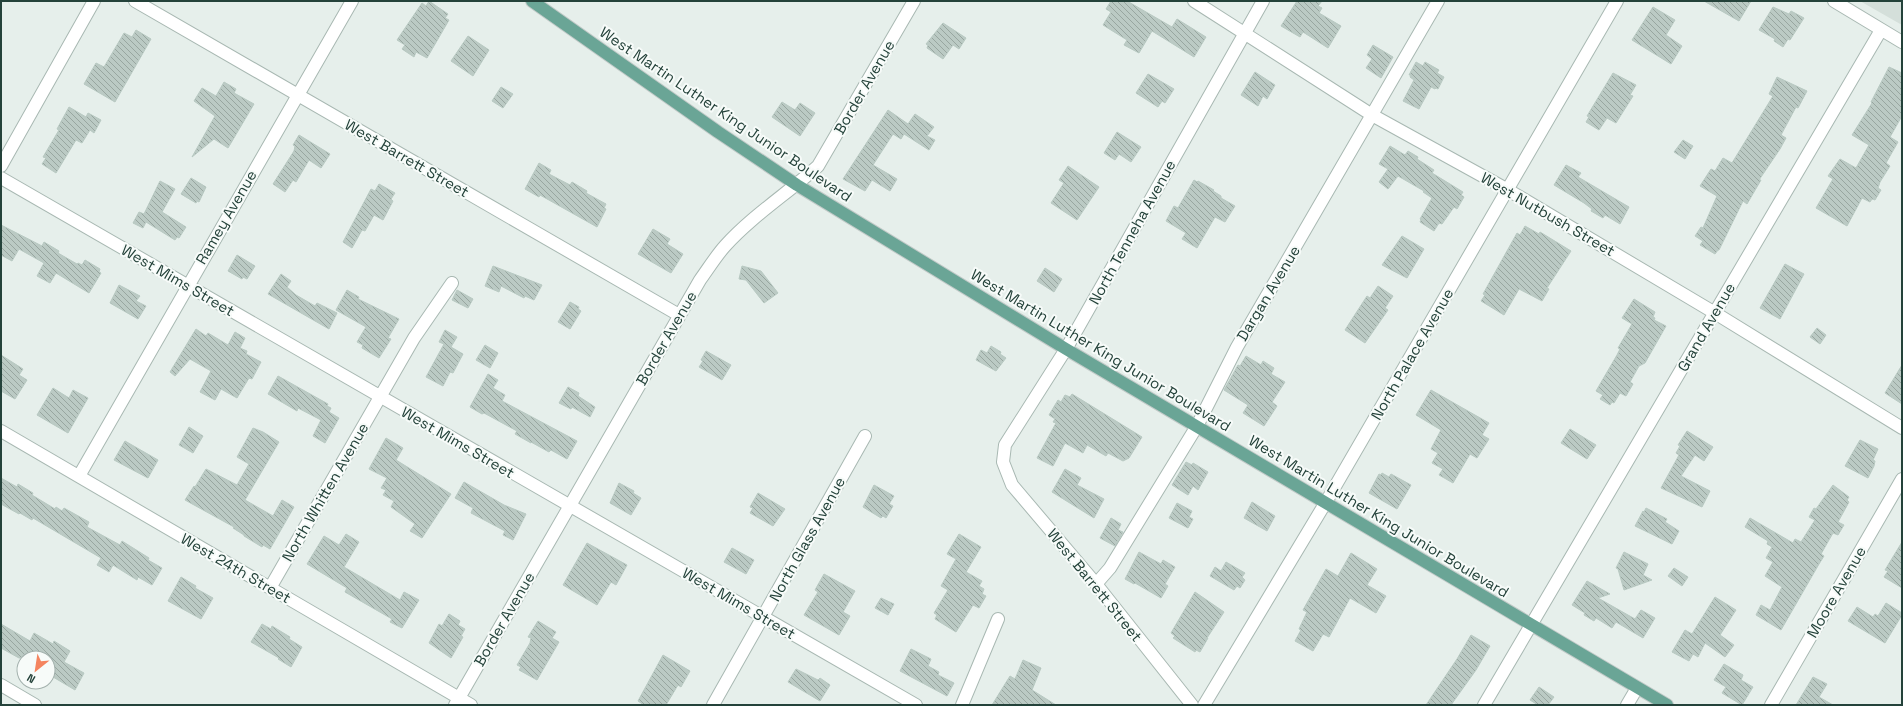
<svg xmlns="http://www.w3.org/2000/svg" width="1903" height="706" font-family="'Space Grotesk',sans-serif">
<defs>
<pattern id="building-back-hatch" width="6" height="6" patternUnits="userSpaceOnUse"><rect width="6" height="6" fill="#bbcac4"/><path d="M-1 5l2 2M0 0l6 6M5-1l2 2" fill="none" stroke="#98a6a0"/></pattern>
</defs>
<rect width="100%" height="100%" fill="#e6efeb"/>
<path fill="#d4dfda" d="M1860 1H1902V25Z"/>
<path fill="url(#building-back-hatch)" stroke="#b8c9c2" d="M429 1 448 14 445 18 449 20 427 58 416 52 414 57 402 49 405 45 397 40 422 3 426 6Z
M1111 1H1127L1172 27 1177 19 1206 37 1194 57 1152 31 1139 53 1124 45 1127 40 1103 25 1111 12 1106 9Z
M1297 1H1322L1318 6 1322 8 1319 13 1341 26 1328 48 1303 32 1300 37 1281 26Z
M1704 1H1751L1739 21Z
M1653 7 1675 20 1666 35 1682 46 1671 64 1632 40Z
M1773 7 1789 14 1791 11 1804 18 1790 40 1788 39 1783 47 1774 41 1775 39 1759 30Z
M943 23 966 38 959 49 953 45 943 59 927 48 928 45 926 44Z
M136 30 151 39 115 102 84 84 96 63 104 67 124 33 132 37Z
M468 36 489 50 473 76 451 61Z
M1373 45 1393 57 1381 78 1366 68 1372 59 1367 55Z
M1416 62 1423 66 1425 62 1439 70 1437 73 1444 77 1438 89 1436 88 1435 89 1431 87 1419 109 1403 101 1414 80 1410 77 1411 75H1409Z
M1889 67 1902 73V116L1890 137 1898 142 1886 163 1890 166 1880 182 1878 188 1881 190 1875 200 1872 199 1870 202 1862 198 1847 226 1816 208 1833 179 1828 176 1840 159 1856 168 1869 145 1852 135 1872 103 1871 102Z
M1255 72 1275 85 1267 99 1263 96 1258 106 1241 95Z
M1613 73 1636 85 1630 95 1633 96 1616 123 1607 118 1599 130 1586 122 1589 117 1587 116Z
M1148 74 1174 89 1165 103 1162 101 1158 107 1136 93Z
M1777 77 1807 91 1798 108 1796 107 1781 135 1786 138 1780 149 1759 180H1761L1747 204 1743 201 1719 250H1718L1715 254 1700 245 1703 241 1695 236 1701 227 1703 228 1717 196 1700 186 1711 169 1715 171 1723 158 1732 163 1773 96 1769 94Z
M224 82 236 89 234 93 254 104 228 148 214 139 192 157 215 116 194 101 202 88 216 96Z
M501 87 513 94 503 108 492 101Z
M782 102 795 110 800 103 815 113 800 136 772 117Z
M69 107 86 117 88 113 101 120 94 133 90 130 82 143 76 140 56 173 42 164 46 158 43 157 59 130 57 129Z
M888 110 908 124 915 114 934 127 927 136 935 140 929 150 904 134 901 139 893 134 873 165 897 179 890 191 872 180 865 191 843 179Z
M1117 132 1141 147 1131 162 1119 154 1115 160 1104 153Z
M299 135 330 154 321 168 309 160 296 182 293 180 285 192 273 184 294 151 295 146 293 145Z
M1683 140 1693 146 1685 159 1674 152Z
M1390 146 1405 155 1408 151 1418 157 1417 159 1434 170 1432 173 1463 192 1461 195 1464 197 1457 209 1454 207 1442 224 1439 223 1434 231 1420 222 1421 220 1420 219 1432 198 1423 192 1424 191 1398 176 1388 189 1379 182 1388 169 1379 164Z
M539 163 551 170 549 174 570 185 572 182 587 191 586 193 606 204 604 208 606 209 597 227 540 195 539 197 525 189Z
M1566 165 1581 173 1578 177 1629 207 1620 224 1605 215 1603 218 1591 211 1592 209 1584 203 1554 185Z
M1068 166 1099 187 1077 220 1051 203 1064 183 1059 180Z
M191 178 206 187 199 202 197 201 196 203 181 194Z
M1194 180 1197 182 1198 181 1214 190 1213 191 1221 196V198L1235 206 1225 222 1215 217 1197 248 1182 239 1186 233 1166 221 1174 206 1178 208Z
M160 181 175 189 162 212 186 227 179 238 177 237 175 240 146 222 143 228 133 223 139 212 144 214Z
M379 184 395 193 391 199 393 201 383 220 374 215 365 231 362 230 352 248 343 242 371 189 375 191Z
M1 225 42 246 44 242 59 251 58 253 77 264 78 263 82 265 85 260 100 269 99 272 101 273 89 293 56 273 50 283 37 276 44 263 19 249 12 261 1 255Z
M1525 226 1539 234 1540 232 1571 251 1547 288 1549 289 1542 301 1519 289 1504 315 1481 301 1485 295 1483 294 1517 233 1520 235Z
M653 229 670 239 667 244 683 254 671 273 638 254Z
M1402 236 1424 249 1407 278 1382 265Z
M237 255 255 266 247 279 243 277 242 279 228 271Z
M1785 264 1804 274 1780 319 1760 308Z
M493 266 542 285 534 300 525 296 524 298 501 286 499 292 485 286Z
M742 266 761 271 778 293 764 303 746 280 739 279Z
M1045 268 1062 279 1054 292 1037 281Z
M281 274 291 281 287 287 296 295 315 306 317 303 337 313 329 329 268 294Z
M119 285 140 296 136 301 146 306 138 319 110 303Z
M1378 286 1393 296 1385 308 1388 310 1365 343 1345 330 1367 296 1370 298Z
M347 290 359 297 358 299 399 319 388 338 391 339 379 358 362 348 363 345 357 342 366 327 336 310Z
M457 290 473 299 468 308 452 300Z
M1634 299 1655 312 1653 317 1655 318 1654 320 1666 326 1645 363 1639 366 1630 382 1633 384 1626 396 1620 393 1614 403 1612 402 1610 405 1600 399 1603 395 1596 391 1617 355 1620 349 1618 348 1632 324 1622 318Z
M570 302 579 307 578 309 581 311 570 329 558 322Z
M1817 328 1826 335 1820 344 1810 337Z
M196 329 206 336 208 333 228 345 235 332 245 338 240 348 247 351 246 354 261 362 252 379 249 378 237 398 221 389 215 400 200 392 211 371 190 359 175 376 170 372Z
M445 330 457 337 451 347 463 354 453 373 450 372 443 386 426 377 444 344 439 342Z
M485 345 498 353 490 368 476 360Z
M991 346 1001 352 1000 354 1006 358 996 371 976 360 981 350 987 353Z
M706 351 731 365 722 380 699 367 703 361 701 360Z
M1 355 23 369 19 375 27 380 15 399 1 391Z
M1246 356 1261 365 1263 361 1274 368 1271 374 1285 382 1272 402 1277 406 1264 426 1243 413 1248 405 1224 390 1238 365 1240 366Z
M1902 365V404L1885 393Z
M488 374 498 380 493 388 505 395 502 401 577 441 567 459 551 450 549 452 531 442V443L515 434 517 431 484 413 482 414 470 407Z
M278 376 328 404 327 406 331 408 329 412 339 418 325 443 313 436 321 420 298 408 297 411 268 394Z
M568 387 579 393 578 396 595 407 590 417 572 407 571 409 559 403Z
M53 388 69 398 73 390 88 398 68 433 37 415Z
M1431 390 1489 423 1482 435 1489 439 1477 458 1470 454 1453 483 1439 475 1443 469 1432 463 1438 453 1431 449 1441 430 1416 415Z
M1072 394 1142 437 1129 458 1123 461 1108 453 1106 456 1087 445 1083 453 1065 443 1053 466 1037 458 1056 423 1053 422 1055 419 1049 415 1058 400 1061 402 1065 395 1070 397Z
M189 427 203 436 193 453 179 445Z
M253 428 263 432 279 442 245 500 273 516 282 500 294 507 270 549 263 545 262 547 244 536V535L233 528 234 527 185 500 194 486 195 487 206 469 237 485 249 464 237 457Z
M1570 429 1596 445 1587 459 1561 443Z
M1687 431 1713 447 1704 461 1695 455 1681 476 1710 491 1702 507 1661 488 1679 455 1676 453 1680 446 1678 445Z
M386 438 403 448 396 460 451 494 422 538 410 531 415 524 391 507 394 501 383 495 386 490 381 488 387 478 369 469Z
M1860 440 1878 449 1873 460 1875 461 1874 466 1868 478 1845 466Z
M125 441 158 460 148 478 114 460Z
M1186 462 1192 465 1193 463 1208 472 1198 490 1193 486 1188 495 1172 485Z
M1065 469 1081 478 1077 485 1104 499 1094 518 1052 492Z
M1382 473 1389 477 1391 474 1411 485 1397 509 1369 493 1379 474 1381 475Z
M1 478 17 487 18 484 33 493 32 495 55 509 56 507 62 511 64 508 89 522 87 527 120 545 122 541 149 558 148 560 162 568 152 585 138 577 137 580 113 565 109 572 97 565 101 558 33 518 32 520 20 513 19 514 1 504Z
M464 482 504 505 526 514 513 540 503 535 505 531 471 513 473 508 455 498Z
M619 483 634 491 633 493 641 498 631 515 610 503Z
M874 485 894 496 889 504 893 506 886 518 883 516 881 518 863 507Z
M1833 485 1849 497 1847 500 1849 502 1838 522 1844 525 1838 535 1833 533 1821 554 1824 556 1819 564 1781 630 1756 615 1761 605 1770 610 1782 587 1765 576 1773 562 1766 558 1772 547 1767 544 1768 541 1745 527 1750 518 1793 543 1795 539 1801 542 1815 520 1809 517 1814 508 1816 509Z
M758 493 785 509 773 526 750 513 753 508 750 507Z
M1252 502 1275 516 1267 531 1244 518Z
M1177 503 1192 511 1189 517 1193 519 1188 528 1169 518Z
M1646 508 1667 519 1665 522 1679 531 1672 544 1635 526 1643 511 1644 512Z
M1111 518 1121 524 1118 530 1123 532 1115 546 1100 538Z
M346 534 359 542 344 567 400 600 404 592 419 600 402 628 390 622 392 619 345 592 347 588 307 564 324 536 339 545Z
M959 534 981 547 966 572 982 581 979 586 984 589 982 594 986 596 979 608 973 605 956 632 935 619 937 615 934 613 948 590 941 586 956 559 947 554Z
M1902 542V588L1884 577 1888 571 1885 570Z
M587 543 627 565 616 585 611 582 597 605 563 585Z
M732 548 754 560 746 574 724 562Z
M1139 552 1161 564 1163 560 1175 567 1165 584 1168 586 1161 598 1135 583 1134 584 1125 579Z
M1624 552 1648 564 1643 575 1652 580 1624 590 1618 569 1616 568Z
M1351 553 1377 569 1367 585 1386 596 1376 613 1350 598 1329 637 1323 634 1313 651 1295 641 1301 630 1299 629 1307 612 1303 610 1326 569 1338 576Z
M1226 562 1245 573 1242 577 1245 580 1240 588 1237 586 1234 590 1210 576 1215 567 1221 571Z
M1674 568 1688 577 1682 586 1668 576Z
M824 574 855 591 843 612 850 616 839 635 804 615 818 592 815 590Z
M181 577 196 586 195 588 213 598 201 619 168 601Z
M1587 581 1610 594 1598 598 1635 619 1641 610 1655 618 1643 638 1616 622 1612 628 1596 618 1594 621 1584 615 1585 613 1572 605Z
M1195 592 1224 612 1207 638H1208L1200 652 1196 650 1195 652 1173 638 1175 636 1171 633Z
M1715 597 1736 610 1720 635 1734 645 1725 657 1705 643 1698 657 1693 654 1689 661 1672 652 1685 630 1692 634Z
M881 598 894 604 888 615 875 608Z
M1886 603 1902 613V615L1885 643 1848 621 1857 607 1873 617 1875 614 1878 616Z
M449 614 460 621 458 625 465 629 461 636 463 637 451 658 429 643 439 624 442 626Z
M538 621 556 632 552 638 559 642 537 680 519 670 521 667 517 665 530 643 531 638 528 637Z
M1 624 30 641 34 633 53 644 54 641 70 651 64 662 84 673 75 690 48 674V658H19L1 648Z
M262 624 271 629 272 626 290 637 289 639 302 647 291 667 278 659 279 658 251 642Z
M1471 635 1490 646 1476 670 1451 705H1426L1457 659Z
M911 649 931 659 928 666 939 672 938 675 954 683 947 696 900 671Z
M663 655 690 671 681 687 678 685 666 705H644L638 701Z
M1023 660 1041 668 1032 690 1056 705H992L1010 676 1015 679Z
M1724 664 1743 675 1741 680 1753 687 1742 705 1722 693 1726 687 1714 680Z
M796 669 818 680 820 678 830 685 820 701 788 682Z
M1813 677 1827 684 1819 697 1833 705H1796Z
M1539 687 1554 697 1548 705H1538L1530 700Z"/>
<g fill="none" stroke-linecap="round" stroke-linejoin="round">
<defs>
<path id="minor" d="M135 1 679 315
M1194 1 1372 115 1508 190 1715 313 1902 428
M1834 1 1902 42
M1 166 94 1
M1 178 916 705
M1 431 471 705
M79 476 352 1
M1096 584 1110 568 1197 426 1237 347 1438 1
M270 588 414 338 452 283
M1 685 35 705
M455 705 700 280C708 269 716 256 725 246 752 216 788 193 818 166L914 1
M713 705 865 436
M962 705 998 619
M1192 705 1096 584 1012 485 1003 462 1005 445 1066 349 1263 1
M1204 705 1326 502 1617 1
M1484 705 1881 30
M1627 705 1637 688
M1771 705 1902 479"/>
<path id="major" d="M532 1 718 132 797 185 1066 349 1667 705"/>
</defs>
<use href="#minor" stroke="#a8b8b2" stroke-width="14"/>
<use href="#major" stroke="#c2cac8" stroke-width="14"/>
<use href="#minor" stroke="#fff" stroke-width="12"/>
<use href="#major" stroke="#6aa596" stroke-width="12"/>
</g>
<g text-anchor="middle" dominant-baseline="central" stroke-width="4" stroke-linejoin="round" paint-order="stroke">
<g font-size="15" fill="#24423a" stroke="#f7fbf9">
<text transform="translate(864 87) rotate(-60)">Border Avenue</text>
<text transform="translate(726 114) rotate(34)">West Martin Luther King Junior Boulevard</text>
<text transform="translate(407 158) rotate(30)">West Barrett Street</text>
<text transform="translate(1548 214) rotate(30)">West Nutbush Street</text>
<text transform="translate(226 217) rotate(-60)">Ramey Avenue</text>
<text transform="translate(1132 232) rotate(-61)">North Tenneha Avenue</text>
<text transform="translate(178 280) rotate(30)">West Mims Street</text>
<text transform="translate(1268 293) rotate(-59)">Dargan Avenue</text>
<text transform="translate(1706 327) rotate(-60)">Grand Avenue</text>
<text transform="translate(666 338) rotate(-60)">Border Avenue</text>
<text transform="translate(1101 350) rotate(31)">West Martin Luther King Junior Boulevard</text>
<text transform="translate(1412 354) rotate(-60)">North Palace Avenue</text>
<text transform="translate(458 442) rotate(30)">West Mims Street</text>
<text transform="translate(325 492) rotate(-60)">North Whitten Avenue</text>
<text transform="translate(1379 516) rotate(31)">West Martin Luther King Junior Boulevard</text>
<text transform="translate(807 539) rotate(-61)">North Glass Avenue</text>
<text transform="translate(236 568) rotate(30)">West 24th Street</text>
<text transform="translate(1095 585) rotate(51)">West Barrett Street</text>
<text transform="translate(1836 592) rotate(-60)">Moore Avenue</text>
<text transform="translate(739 603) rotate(30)">West Mims Street</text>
<text transform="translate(504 619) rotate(-60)">Border Avenue</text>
</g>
</g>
<rect width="1903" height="706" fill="none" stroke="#24423a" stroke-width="4"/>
<g transform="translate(36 670) rotate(210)"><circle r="19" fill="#f7fbf9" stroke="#a3b1ad"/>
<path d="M0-3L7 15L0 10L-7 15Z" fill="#f4845f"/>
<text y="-6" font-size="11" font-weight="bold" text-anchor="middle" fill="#24423a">N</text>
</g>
</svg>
